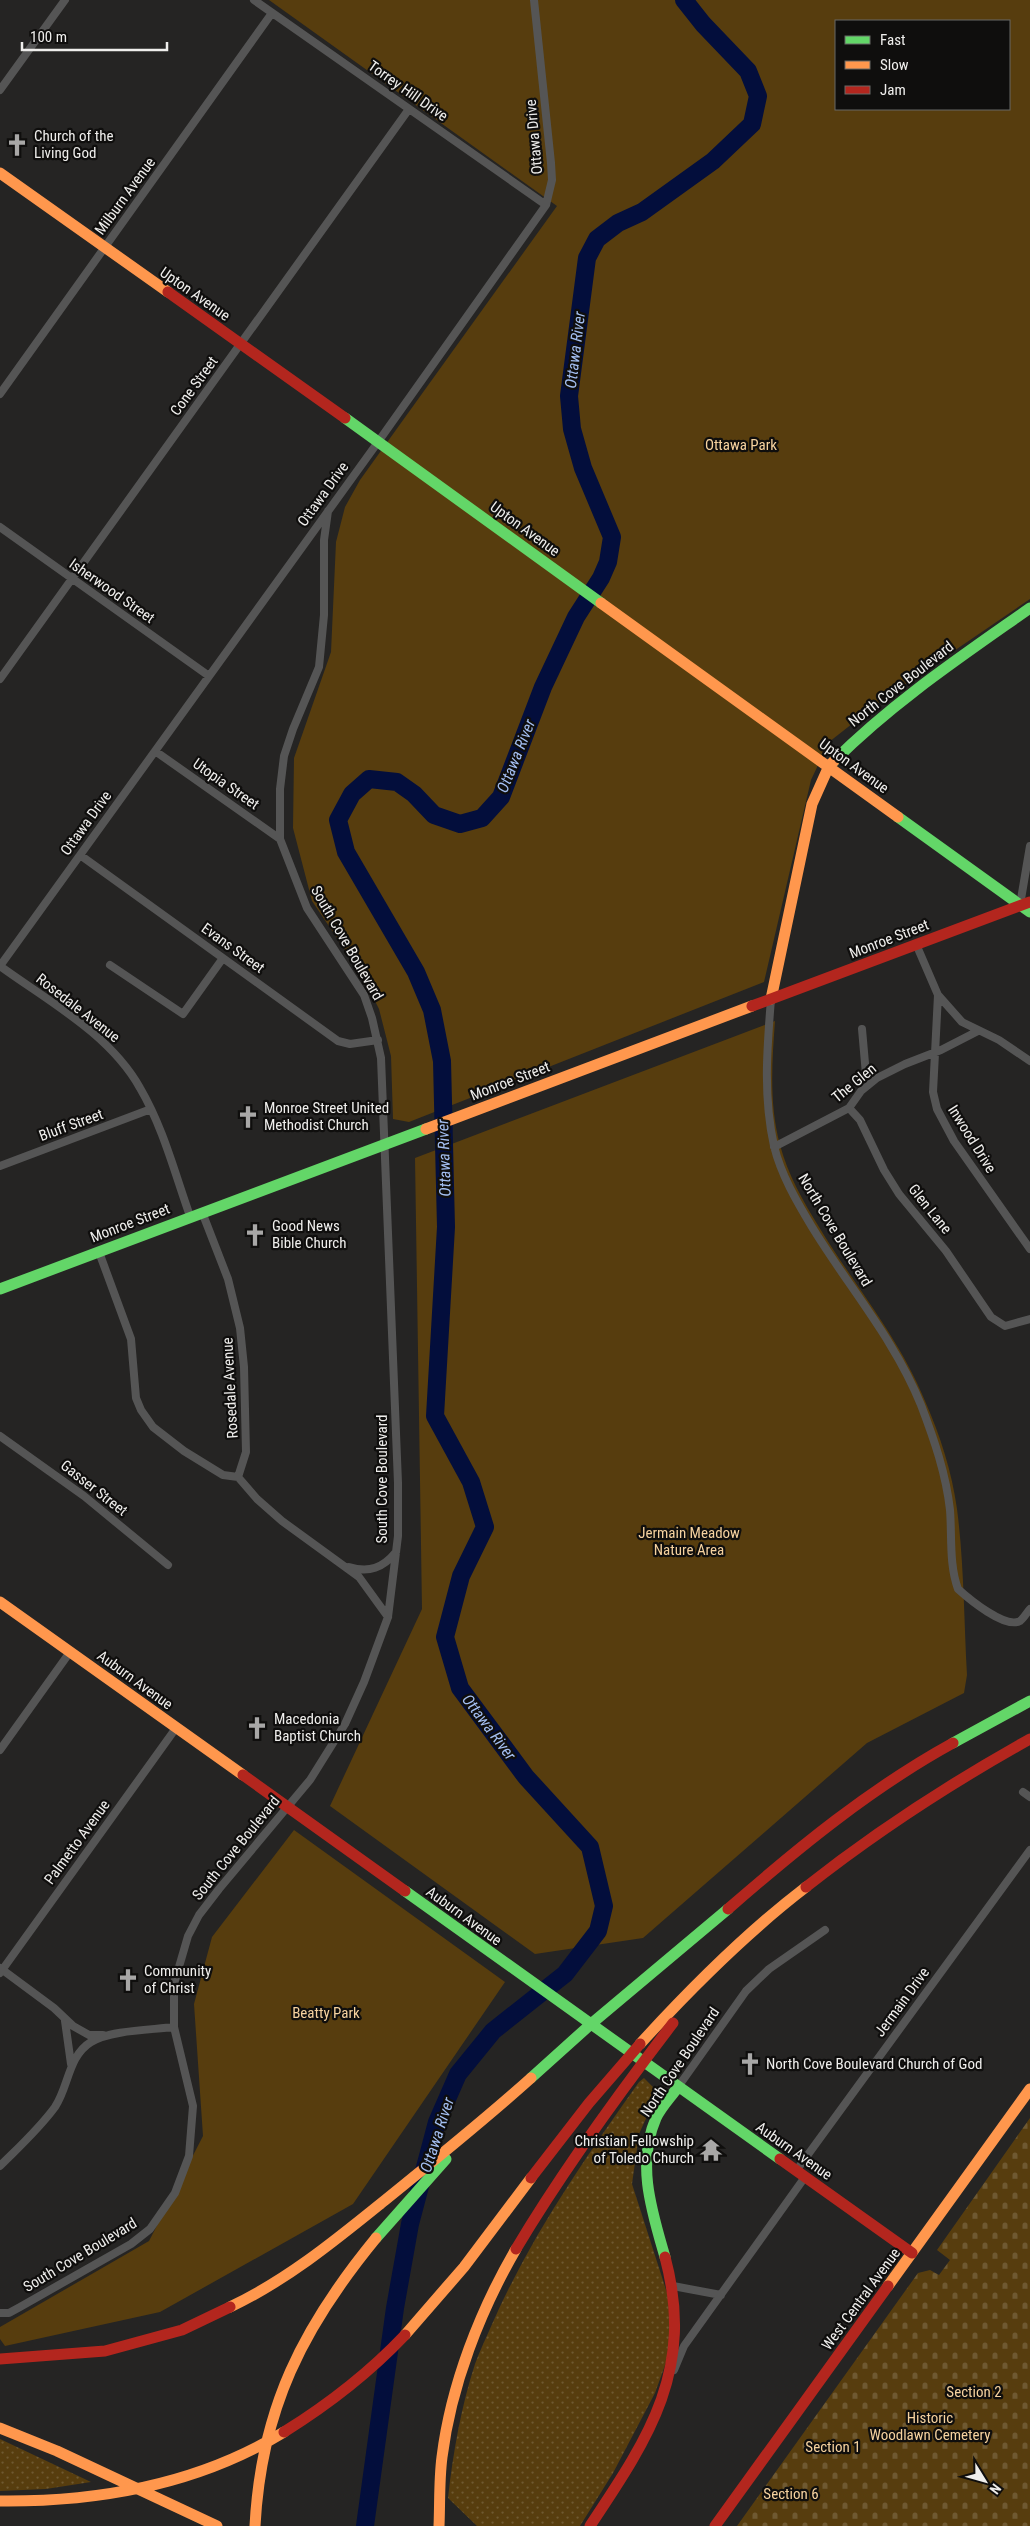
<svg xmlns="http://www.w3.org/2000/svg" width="1030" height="2526" font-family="'Roboto Condensed',sans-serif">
<defs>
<pattern id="grass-dots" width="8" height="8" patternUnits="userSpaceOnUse" patternTransform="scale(1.25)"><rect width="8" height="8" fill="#573d0e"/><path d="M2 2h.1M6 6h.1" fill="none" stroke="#6f5931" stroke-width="1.8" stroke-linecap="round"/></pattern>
<pattern id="cemetery-stones" width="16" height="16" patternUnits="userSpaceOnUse" patternTransform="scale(1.25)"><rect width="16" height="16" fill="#573d0e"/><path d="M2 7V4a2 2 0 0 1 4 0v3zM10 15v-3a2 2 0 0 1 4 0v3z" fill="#6f5931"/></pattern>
</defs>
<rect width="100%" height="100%" fill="#252423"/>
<path fill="url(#grass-dots)" d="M644 2078 658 2092 639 2134 632 2184 669 2299 671 2317 668 2357 655 2393 613 2473 580 2526H477L448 2498C453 2453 461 2407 475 2364 480 2350 487 2336 493 2322 531 2236 585 2158 639 2082Z
M0 2439 91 2482 46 2489 0 2491Z"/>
<path fill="url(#cemetery-stones)" d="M1030 2118V2526H737L918 2273 930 2270 939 2275 950 2260 937 2250Z"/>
<path fill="#573d0e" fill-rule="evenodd" d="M269 0H1030V599L885 698 829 742 811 780 764 982 409 1122 393 1119 391 1056 379 1009 362 975 312 901 293 828 294 758 331 652 336 542 345 507 360 480 557 206ZM836 21H1009V109H836Z
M775 1021C772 1063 769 1104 780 1145 788 1175 803 1201 819 1227 854 1285 899 1337 925 1401 940 1435 952 1472 957 1509 964 1562 964 1621 967 1675L964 1693 867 1743 643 1938 535 1954 330 1806 422 1609 415 1158Z
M294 1830 505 1982 353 2204 160 2312 5 2346 0 2339V2327L149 2241 203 2136 194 2004 212 1937Z"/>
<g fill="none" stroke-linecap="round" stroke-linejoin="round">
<path stroke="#030e3c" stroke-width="18" d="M365 2526 395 2308 410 2224 437 2122 458 2074 493 2031 565 1974 598 1931 604 1906 590 1847 526 1777 460 1688 445 1637 461 1576 485 1527 471 1482 435 1416 446 1227 442 1061 432 1010 416 972 346 852 338 820 352 794 369 779 397 782 414 794 434 815 460 824 482 818 501 797 543 687 576 617 601 578 608 562 612 537 583 468 572 429 569 396 587 258 597 239 618 223 642 212 713 161 752 124 758 96 748 71 703 24 684 0"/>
<path stroke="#555" stroke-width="8" d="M254 0 546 205
M0 90 65 0
M0 394 272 13
M0 527 209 676
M0 679 409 109
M155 751 280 839
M80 855 338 1041 350 1044 378 1040
M1020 905 1030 846
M916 944 938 995 933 1092 937 1109 954 1141 1030 1249
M110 965 183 1014 223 958
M938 995 962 1022 999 1040 1030 1061
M771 999C767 1049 763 1096 774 1146 781 1175 797 1202 812 1227 848 1286 895 1340 921 1405 934 1439 946 1474 950 1510 952 1535 949 1565 958 1589 969 1599 1005 1629 1020 1621 1024 1618 1027 1612 1030 1609
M862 1029 867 1086
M849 1108 860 1120 884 1170 899 1194 946 1251 991 1317 1005 1326 1030 1319
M774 1147 849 1108 861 1091 877 1078 905 1064 941 1050 978 1031
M0 1166 151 1109
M202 1212 228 1279 240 1328 244 1367 246 1452 238 1477
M190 1216C175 1174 163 1127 140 1088 110 1034 48 1001 0 966L378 442 546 205 552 180 551 163 534 0
M99 1252 131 1339 136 1398 141 1410 153 1427 184 1451 223 1475 238 1477 257 1499 282 1521 359 1577 388 1617
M0 1436 84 1496 168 1565
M349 1567C369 1573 383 1568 396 1552
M0 1750 70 1652
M1023 1792 1030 1797
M0 1968 54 2008 73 2026 89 2035H103
M0 1973 176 1728
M65 2021 71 2064
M678 2087 746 1991 769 1969 825 1930
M0 2166C19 2147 39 2129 55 2107 69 2086 68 2056 91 2042 111 2030 151 2030 174 2027
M796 2171 1030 1850
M673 2286 721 2295
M0 2313H9L20 2307 131 2244 150 2229 175 2193 189 2156 193 2106 174 2027V1984L188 1936 199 1915 219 1889 310 1780 345 1724 364 1682 388 1617 398 1536V1483L381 1058 372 1018 364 995 307 908 280 839V789L284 756 293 729 319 667 324 615V540L328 511
M674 2370 684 2346 805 2177"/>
<path stroke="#63d668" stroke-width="11" d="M345 418 601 603
M834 761C893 702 962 656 1030 608
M898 817 1030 912
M0 1289 426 1129
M953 1743 1030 1701
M405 1891 780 2159
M531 2078 591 2024 728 1909
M376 2238 446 2159
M665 2257C652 2212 636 2164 656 2118 661 2107 671 2097 678 2087"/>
<path stroke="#ff974d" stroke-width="11" d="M0 173 168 292
M601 603 898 817
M771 999 812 804 829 766 834 761
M426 1129 752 1006
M0 1602 243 1775
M640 2044C691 1988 746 1933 806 1887
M888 2286 1030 2089
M230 2307C285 2281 332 2243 379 2205 431 2163 482 2122 531 2078
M405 2335 464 2267 531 2178
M0 2428 57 2451 217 2526
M0 2501C98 2502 199 2484 284 2432
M255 2526C261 2409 303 2327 376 2238
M439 2526C440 2503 439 2480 442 2457 451 2385 480 2311 516 2249"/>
<path stroke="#b3261e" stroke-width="11" d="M168 292 345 418
M752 1006 1030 902
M243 1775 405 1891
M806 1887C877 1831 951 1783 1030 1739
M728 1909C798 1848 871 1788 953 1743
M780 2159 912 2253
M531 2178 589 2103 640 2044
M516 2249C563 2170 617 2096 673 2023
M0 2359 105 2351 182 2330 230 2307
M284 2432C329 2404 369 2373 405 2335
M590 2526C650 2436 695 2369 665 2257
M715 2526 888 2286"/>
</g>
<defs>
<symbol id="church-bare" viewBox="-9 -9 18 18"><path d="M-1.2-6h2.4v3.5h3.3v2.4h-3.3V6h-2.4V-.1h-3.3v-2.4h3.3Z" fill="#a8a7a6" stroke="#0f0e0d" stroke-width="2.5" paint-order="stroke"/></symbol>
<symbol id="temple-bare" viewBox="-9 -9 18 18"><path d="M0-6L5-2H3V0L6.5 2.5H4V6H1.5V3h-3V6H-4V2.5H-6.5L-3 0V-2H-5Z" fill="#a8a7a6" stroke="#0f0e0d" stroke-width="2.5" paint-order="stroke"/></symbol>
</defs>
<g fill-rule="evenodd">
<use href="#church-bare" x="1" y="129" width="32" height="32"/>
<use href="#church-bare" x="232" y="1101" width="32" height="32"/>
<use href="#church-bare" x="239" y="1219" width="32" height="32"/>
<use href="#church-bare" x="241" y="1712" width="32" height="32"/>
<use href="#church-bare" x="112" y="1964" width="32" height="32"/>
<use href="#church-bare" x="734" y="2048" width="32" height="32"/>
<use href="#temple-bare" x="695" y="2134" width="32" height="32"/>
</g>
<g text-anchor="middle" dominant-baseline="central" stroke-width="4.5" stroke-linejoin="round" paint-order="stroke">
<g font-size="15" fill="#efeeec" stroke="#0f0e0d">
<text transform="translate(408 91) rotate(35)">Torrey Hill Drive</text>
<text transform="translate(534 137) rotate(-95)">Ottawa Drive</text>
<text transform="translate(125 196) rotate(-54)">Milburn Avenue</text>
<text transform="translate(195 294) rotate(35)">Upton Avenue</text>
<text transform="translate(194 386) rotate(-54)">Cone Street</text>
<text transform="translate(323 494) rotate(-54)">Ottawa Drive</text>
<text transform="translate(525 529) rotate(36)">Upton Avenue</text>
<text transform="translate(112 591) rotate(35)">Isherwood Street</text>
<text transform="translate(901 684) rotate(-38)">North Cove Boulevard</text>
<text transform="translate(854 766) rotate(36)">Upton Avenue</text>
<text transform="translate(226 784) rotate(35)">Utopia Street</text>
<text transform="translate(86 823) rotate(-54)">Ottawa Drive</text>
<text transform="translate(889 939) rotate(-21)">Monroe Street</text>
<text transform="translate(347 943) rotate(60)">South Cove Boulevard</text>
<text transform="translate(233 948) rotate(36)">Evans Street</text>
<text transform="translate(78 1008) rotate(38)">Rosedale Avenue</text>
<text transform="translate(510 1081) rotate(-21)">Monroe Street</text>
<text transform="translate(854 1083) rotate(-39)">The Glen</text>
<text transform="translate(71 1125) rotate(-20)">Bluff Street</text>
<text transform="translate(972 1139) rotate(58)">Inwood Drive</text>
<text transform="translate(930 1209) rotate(51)">Glen Lane</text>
<text transform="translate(130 1223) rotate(-21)">Monroe Street</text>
<text transform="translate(835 1230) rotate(59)">North Cove Boulevard</text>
<text transform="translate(230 1388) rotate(-93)">Rosedale Avenue</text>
<text transform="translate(382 1479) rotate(-90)">South Cove Boulevard</text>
<text transform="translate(94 1488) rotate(38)">Gasser Street</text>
<text transform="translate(135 1680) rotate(36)">Auburn Avenue</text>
<text transform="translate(77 1842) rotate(-54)">Palmetto Avenue</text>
<text transform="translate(236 1848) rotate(-51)">South Cove Boulevard</text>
<text transform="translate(464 1916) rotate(36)">Auburn Avenue</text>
<text transform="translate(902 2002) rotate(-54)">Jermain Drive</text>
<text transform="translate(680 2062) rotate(-56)">North Cove Boulevard</text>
<text transform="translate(794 2151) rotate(35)">Auburn Avenue</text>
<text transform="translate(80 2255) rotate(-31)">South Cove Boulevard</text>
<text transform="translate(861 2299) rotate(-54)">West Central Avenue</text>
</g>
<g font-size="15" fill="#efeeec" stroke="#0f0e0d" text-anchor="start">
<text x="34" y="136">Church of the<tspan x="34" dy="17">Living God</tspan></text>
<text x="264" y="1108">Monroe Street United<tspan x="264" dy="17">Methodist Church</tspan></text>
<text x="272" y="1226">Good News<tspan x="272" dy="17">Bible Church</tspan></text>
<text x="274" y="1719">Macedonia<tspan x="274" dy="17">Baptist Church</tspan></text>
<text x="144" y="1971">Community<tspan x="144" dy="17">of Christ</tspan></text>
<text x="766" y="2064">North Cove Boulevard Church of God</text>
<text x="694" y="2141" text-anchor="end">Christian Fellowship<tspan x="694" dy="17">of Toledo Church</tspan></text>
</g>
<g font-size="15" fill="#f6d29f" stroke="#0f0e0d">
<text x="741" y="445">Ottawa Park</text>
<text x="689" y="1533">Jermain Meadow<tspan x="689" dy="17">Nature Area</tspan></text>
<text x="326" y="2013">Beatty Park</text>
<text x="974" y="2392">Section 2</text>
<text x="930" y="2418">Historic<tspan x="930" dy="17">Woodlawn Cemetery</tspan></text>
<text x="833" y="2447">Section 1</text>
<text x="791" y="2494">Section 6</text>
</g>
<g font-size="16" font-style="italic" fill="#a3bef0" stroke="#0f0e0d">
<text transform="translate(575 350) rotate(-83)">Ottawa River</text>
<text transform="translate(516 756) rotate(-68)">Ottawa River</text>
<text transform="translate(444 1158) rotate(-92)">Ottawa River</text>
<text transform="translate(489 1727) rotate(53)">Ottawa River</text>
<text transform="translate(437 2135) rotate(-72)">Ottawa River</text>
</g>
</g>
<rect x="835" y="20" width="175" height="90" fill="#0f0e0d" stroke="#696866"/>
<rect x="845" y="36" width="25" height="8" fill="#63d668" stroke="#696866"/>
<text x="880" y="45" font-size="15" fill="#efeeec">Fast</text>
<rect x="845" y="61" width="25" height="8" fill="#ff974d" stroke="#696866"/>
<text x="880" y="70" font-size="15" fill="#efeeec">Slow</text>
<rect x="845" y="86" width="25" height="8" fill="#b3261e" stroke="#696866"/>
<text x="880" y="95" font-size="15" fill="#efeeec">Jam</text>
<g transform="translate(985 2481) rotate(127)" stroke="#0f0e0d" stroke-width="4" paint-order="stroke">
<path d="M0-4L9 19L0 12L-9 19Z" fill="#efeeec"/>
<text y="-8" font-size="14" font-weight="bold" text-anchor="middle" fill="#efeeec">N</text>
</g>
<path d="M22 42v8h145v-8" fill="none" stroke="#efeeec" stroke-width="2.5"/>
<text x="30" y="42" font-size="15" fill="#efeeec" stroke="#0f0e0d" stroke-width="4" paint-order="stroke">100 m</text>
</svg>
